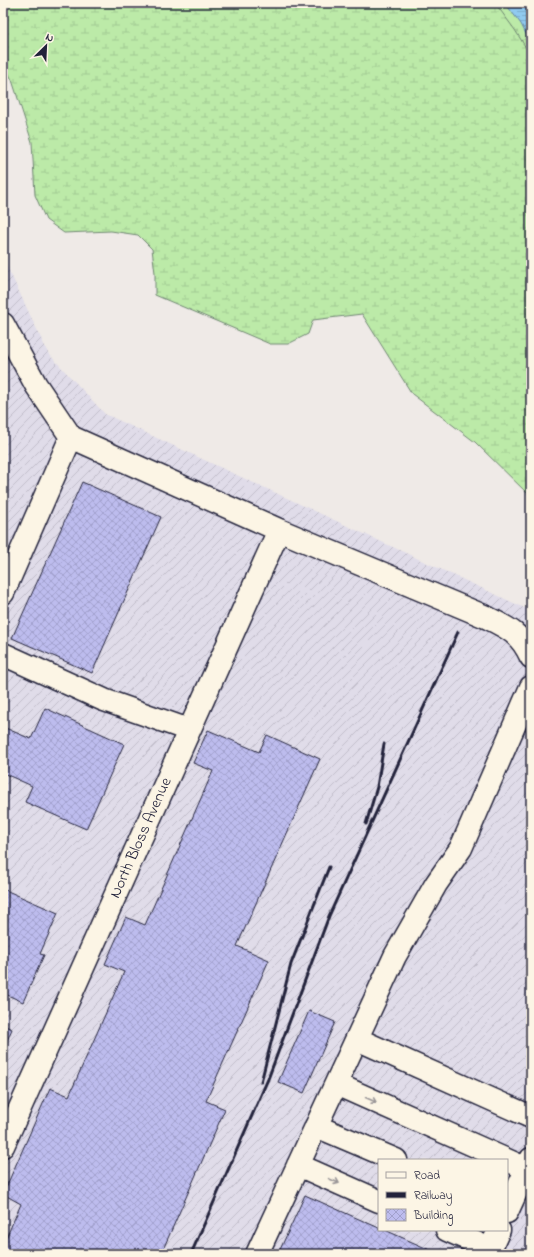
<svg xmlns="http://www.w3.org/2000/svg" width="534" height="1257" font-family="'Indie Flower',sans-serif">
<defs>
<pattern id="industrial-furrows" width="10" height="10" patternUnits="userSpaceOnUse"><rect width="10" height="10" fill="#e0dce9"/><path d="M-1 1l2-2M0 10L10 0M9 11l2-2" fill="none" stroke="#c0bcc9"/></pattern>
<pattern id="wetland-marsh" width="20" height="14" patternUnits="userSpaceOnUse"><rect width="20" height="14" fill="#bceaa8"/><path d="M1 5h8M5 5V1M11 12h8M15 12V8" fill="none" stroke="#a1c892"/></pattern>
<pattern id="park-crowns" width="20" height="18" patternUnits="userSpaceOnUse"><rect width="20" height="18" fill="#bceaa8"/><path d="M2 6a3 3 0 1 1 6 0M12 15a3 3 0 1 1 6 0" fill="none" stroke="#a1c892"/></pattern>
<pattern id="water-rules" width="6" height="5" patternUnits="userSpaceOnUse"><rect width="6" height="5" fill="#90caef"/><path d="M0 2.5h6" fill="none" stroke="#7cadce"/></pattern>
<pattern id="building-cross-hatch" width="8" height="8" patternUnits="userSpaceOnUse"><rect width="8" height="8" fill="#bdbcee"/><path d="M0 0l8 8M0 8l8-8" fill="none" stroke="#a2a1cd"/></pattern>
</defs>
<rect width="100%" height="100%" fill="#efeae7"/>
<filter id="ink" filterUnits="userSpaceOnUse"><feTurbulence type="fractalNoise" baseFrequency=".025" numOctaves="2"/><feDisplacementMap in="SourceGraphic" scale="8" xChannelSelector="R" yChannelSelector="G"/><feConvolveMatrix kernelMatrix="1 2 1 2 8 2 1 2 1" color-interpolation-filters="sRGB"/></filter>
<g filter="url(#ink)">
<path fill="url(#industrial-furrows)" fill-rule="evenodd" d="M3 240 6 264 48 353 105 414 531 611V1254H3ZM379 1160H507V1230H379Z"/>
<path fill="url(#wetland-marsh)" stroke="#6f8672" d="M3 3H505L531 44V497L475 442 412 394 362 314 313 320 308 334 288 344H270L155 295V273L152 249 138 235 111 231 64 233 46 220 35 195 32 142 12 80 3 62Z"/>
<path fill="url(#park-crowns)" stroke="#6f8672" d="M495 3H531V56L515 30Z"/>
<path fill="url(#water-rules)" stroke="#6487a7" d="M505 3H531V44L521 24Z"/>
<path fill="url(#building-cross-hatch)" stroke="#22223b" d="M82 482 161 517 92 673 12 638Z
M45 708 124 744 86 829 25 802 32 786 3 773V727L31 739Z
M208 730 259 752 267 735 320 759 237 946 269 960 206 1101 225 1109 161 1254H3V1245L21 1204 3 1194 50 1088 69 1096 124 972 105 964 126 917 145 925 213 771 193 763Z
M3 889 58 913 40 954 44 955 23 1002 3 993Z
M309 1011 335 1022 304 1093 278 1082Z
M3 1025 12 1029 3 1050Z
M305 1195 379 1228V1230H385L439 1254H278Z"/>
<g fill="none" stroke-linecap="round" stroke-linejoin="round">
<defs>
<path id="minor" d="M3 324 36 385 71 437 279 530 486 617C508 628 520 633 531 657
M3 593 71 437
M3 654 104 700 189 730
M357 1039 531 1117
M336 1084 527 1169
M316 1126 396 1160
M3 1146 279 530
M298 1165 379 1201
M507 1212 531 1159
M447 1230 490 1249
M257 1254 395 956 436 884 461 848 531 687
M488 1254 499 1230"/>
</defs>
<use href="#minor" stroke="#22223b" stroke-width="25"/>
<use href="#minor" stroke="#fcf5e5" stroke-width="22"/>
<path stroke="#22223b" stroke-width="3" d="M366 824 377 787 384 744
M261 1082 291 964 329 867
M191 1254 268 1079 329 916 458 632"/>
</g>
<defs><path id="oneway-shaft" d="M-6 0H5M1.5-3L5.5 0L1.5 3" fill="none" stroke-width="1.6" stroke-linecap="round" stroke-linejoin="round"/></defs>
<g stroke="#9a9698">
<use href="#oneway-shaft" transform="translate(371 1100) rotate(24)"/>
<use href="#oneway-shaft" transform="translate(334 1181) rotate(24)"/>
</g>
</g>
<g text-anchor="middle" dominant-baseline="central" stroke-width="3.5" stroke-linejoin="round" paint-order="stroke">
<g font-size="16" fill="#22223b" stroke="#fcf5e5">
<text transform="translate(141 838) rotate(-66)">North Bloss Avenue</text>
</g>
</g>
<rect width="534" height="1257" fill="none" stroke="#fcf5e5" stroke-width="16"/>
<rect x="8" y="8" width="518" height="1241" fill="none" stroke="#22223b" stroke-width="1.5" filter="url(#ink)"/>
<rect x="378" y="1159" width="130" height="72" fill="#fcf5e5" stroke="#a5a1a1"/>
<rect x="386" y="1172" width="20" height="6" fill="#fcf5e5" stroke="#a5a1a1"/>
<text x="414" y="1179" font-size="12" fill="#22223b">Road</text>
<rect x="386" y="1192" width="20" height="6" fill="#22223b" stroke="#a5a1a1"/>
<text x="414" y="1199" font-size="12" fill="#22223b">Railway</text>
<rect x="386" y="1209" width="20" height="12" fill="url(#building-cross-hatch)" stroke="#a5a1a1"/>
<text x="414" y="1219" font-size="12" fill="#22223b">Building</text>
<g transform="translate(46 46) rotate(24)" stroke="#fcf5e5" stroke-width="3" paint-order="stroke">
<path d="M0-3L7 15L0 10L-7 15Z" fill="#22223b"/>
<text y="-6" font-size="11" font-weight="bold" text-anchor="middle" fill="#22223b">N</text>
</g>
</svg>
